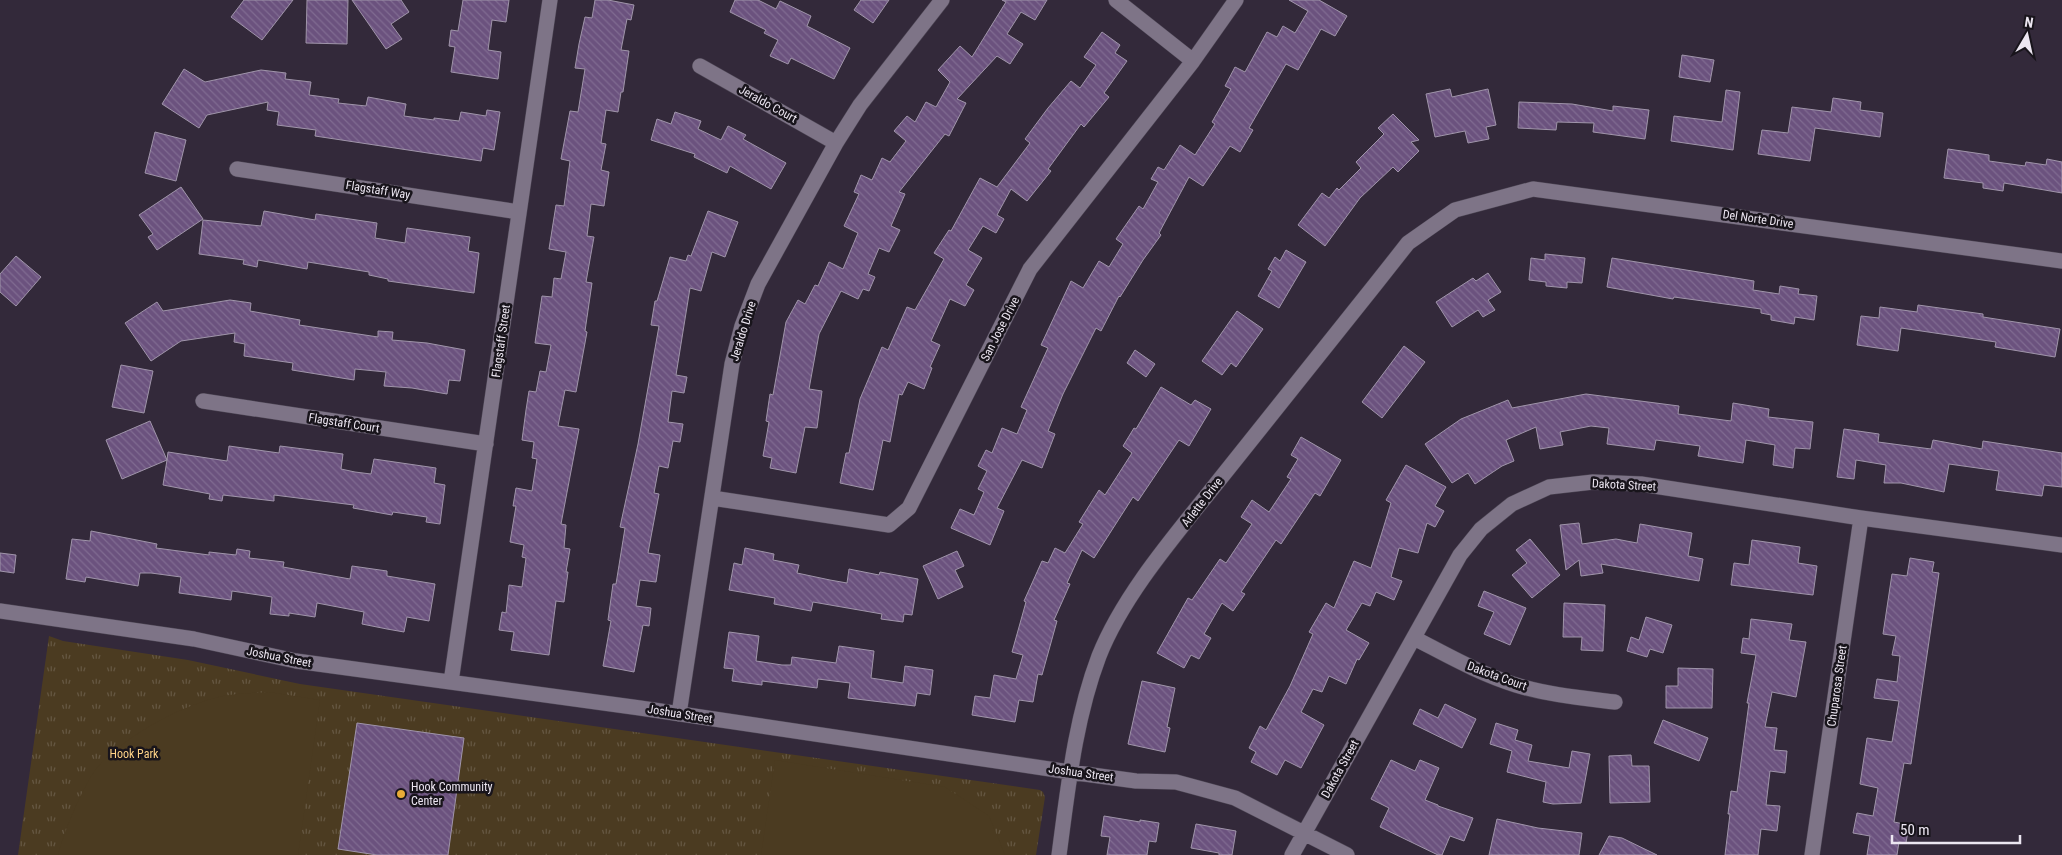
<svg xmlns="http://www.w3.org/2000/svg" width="2062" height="855" font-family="'Roboto Condensed',sans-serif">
<defs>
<pattern id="park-tufts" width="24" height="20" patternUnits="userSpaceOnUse" patternTransform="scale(1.25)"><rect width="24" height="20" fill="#4b3b21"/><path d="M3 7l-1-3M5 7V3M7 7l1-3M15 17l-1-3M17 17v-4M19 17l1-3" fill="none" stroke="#655742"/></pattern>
<pattern id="building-back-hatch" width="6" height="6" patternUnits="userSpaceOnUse" patternTransform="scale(1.25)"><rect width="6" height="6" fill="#6b527e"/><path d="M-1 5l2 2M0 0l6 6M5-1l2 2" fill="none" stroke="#806b91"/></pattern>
</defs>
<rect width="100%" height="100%" fill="#33293a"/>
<path fill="url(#park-tufts)" d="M49 636 63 641 188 660 300 684 1040 790 1043 792 1045 797 1036 855H18Z"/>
<path fill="#4b3b21" d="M269 692 320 700 298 855H58C64 831 85 780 101 763 129 734 184 704 223 696 238 693 254 693 269 692Z
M775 760 945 787 989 816 1005 855H761Z"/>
<path fill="url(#building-back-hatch)" stroke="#a095aa" d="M244 0H293L262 40 231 17Z
M307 0H348L347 44 306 43Z
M352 0H401L409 12 391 24 402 39 386 49Z
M463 0H509L506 22 492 20 488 50 501 52 498 79 451 72 455 47 449 46 451 30 458 31Z
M595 0H608L634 5 631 20 627 19 621 50 629 51 623 92H621L618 112 606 110 601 143 606 144 601 170 609 172 604 206 591 204 587 236 594 237 586 282 592 283 585 331 587 332 576 392 565 390 558 426 579 429 561 524 566 525 564 548 570 549 566 572H568L564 602 556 601 549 655 511 650 514 632 499 630 502 612 506 613 509 585 522 587 526 558 522 557 524 545 510 542 516 506H513L516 488 532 491 537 459 532 458 534 442 522 440 526 410 529 391 536 392 540 371 546 372 551 345 535 343 542 296 552 297 554 278 561 279 566 252 549 249 556 205 564 206 570 161 561 159 570 111 578 112 585 69 575 68 579 44 585 17 592 18Z
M735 0H758L776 9 780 1 811 16 807 26 850 48 834 79 791 58 788 64 770 56 778 40 764 33 766 30 730 12Z
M861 0H889L873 23 854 10Z
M1002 0H1047L1035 20 1021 12 1007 34 1023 44 1010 64 997 56 957 99 966 103 949 136 945 134 899 192 905 194 891 226 900 230 889 252 879 248 868 274 875 277 869 291 863 289 858 299 841 291 819 334 809 389 822 391 817 428 805 427 796 473 770 468 772 458 763 456 769 422 766 421 770 394 773 395 786 322 798 300 805 304 815 285 818 286 829 262 843 269 858 233 844 226 859 194 854 192 861 175 872 180 882 158 890 162 906 141 894 131 907 116 915 122 926 102 936 107 950 82 938 70 960 46 972 57 1006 2Z
M1289 0H1319L1347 16 1335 36 1321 29 1298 70 1286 64 1249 128 1253 130 1240 152 1230 146 1203 186 1189 177 1159 233 1161 235 1143 260 1120 297 1119 296 1101 331 1096 328 1063 394 1048 431 1055 434 1042 468 1022 460 997 508 1004 511 990 545 951 528 960 509 974 515 984 492 978 489 987 471 978 466 986 450 992 453 1002 428 1017 434 1027 410 1021 407 1048 348 1041 345 1071 281 1083 288 1099 261 1109 267 1123 244 1116 239 1139 206 1143 209 1158 182 1151 179 1158 167 1164 170 1180 145 1195 155 1215 124 1212 122 1231 89 1225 86 1235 67 1245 72 1267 32 1277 37 1283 26 1295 33 1308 11Z
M1102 32 1120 45 1115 53 1127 61 1104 93 1109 97 1084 127 1081 124 1048 169 1051 171 1027 201 1011 189 997 215 1004 219 996 233 983 226 968 250 982 258 966 285 974 290 965 306 950 299 931 341 940 345 930 367 932 368 924 389 908 382 902 395 899 394 890 442 883 440 873 490 840 483 846 453H849L860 399 882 347 888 350 907 307 915 310 944 259 934 253 949 230 951 231 980 178 997 187 1030 143 1025 139 1048 108 1071 81 1080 88 1096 65 1084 57Z
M1682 55 1714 60 1710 82 1679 77Z
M184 69 205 82 261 70 286 73 285 79 311 82 309 95 339 99 338 103 366 106 368 97 406 104 404 116 434 120V118L459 121 461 112 486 116 487 110 500 112 494 150 483 148 481 161 315 136 316 130 277 125 279 112 267 110 268 102 207 115 199 128 162 104Z
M1450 89 1452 97 1488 89 1496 125 1486 127 1489 139 1468 143 1465 131 1435 137 1426 94Z
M1726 90 1740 92 1733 150 1671 141 1674 116 1722 122Z
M1833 98 1861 102 1860 110 1883 113 1880 137 1815 128 1810 161 1758 154 1762 130 1788 133 1792 107 1831 112Z
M1519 102 1572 104 1613 111V106L1649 110 1645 139 1593 132 1594 123 1557 122 1556 130 1518 128Z
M675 112 701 121 698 129 721 140 728 126 746 135 743 139 786 163 771 189 730 166 727 173 694 157 695 154 651 140 657 119 671 124Z
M1393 114 1419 140 1411 142 1419 151 1398 172 1393 167 1360 198 1325 246 1298 225 1322 193 1329 198 1337 188 1339 190 1361 168 1356 162 1384 134 1378 128Z
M155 132 186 140 176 181 145 173Z
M1948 149 1989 155V161L2025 166 2026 162 2046 165 2047 159 2062 162V193L2004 183 2003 191 1983 188V183L1944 178Z
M181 187 203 219 157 250 148 237 153 234 139 215Z
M264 211 315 220 316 214 377 223 375 238 405 243 407 228 470 237 468 251 479 253 474 293 388 281V279L369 275V272L308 262 307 269 258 260 257 267 243 264 244 260 199 254 203 220 261 226Z
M708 211 738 222 725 257 712 252 701 291 690 288 676 375 687 377 684 393 672 391 668 422 683 424 680 442 673 441 668 468 659 466 654 493 659 494 648 553 660 555 656 582 640 580 636 606 651 608 649 626 643 625 634 672 603 666 611 621 608 620 613 584H616L625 528 620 527 638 444 659 326 651 325 655 301H657L670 257 686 261 688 255 691 256Z
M1286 250 1306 262 1279 308 1258 296 1272 271 1268 269 1275 257 1280 261Z
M1545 254 1585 258 1582 283 1567 282V288L1546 286V282L1529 280 1531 258 1545 260Z
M16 256 41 277 16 306 0 292V274Z
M1612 258 1754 281 1753 290 1779 294 1780 286 1799 289 1798 294 1817 296 1814 320 1795 317 1794 324 1771 320V315L1761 313V309L1674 297 1673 299 1607 287Z
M1488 273 1501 292 1488 300 1495 310 1483 317 1478 310 1452 327 1436 302 1473 278 1476 281Z
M230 300 251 303 250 311 300 320 299 325 378 337V331L393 332 392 340 427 343 465 350 460 381 449 380 447 394 412 388 384 386 386 372 355 369 354 380 292 370 293 363 244 356 245 344 234 342 235 333 181 341 151 361 125 323 157 302 163 311Z
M1918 305 1983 314V317L2060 329 2055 357 1995 347 1996 342 1901 328 1898 351 1857 345 1861 316 1879 318 1880 307 1917 312Z
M1237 311 1263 329 1236 367 1231 363 1222 375 1202 361Z
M1404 346 1425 362 1382 418 1362 402Z
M1135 350 1155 364 1146 377 1127 363Z
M121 365 153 371 144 413 112 407Z
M1161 387 1191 405 1195 400 1211 409 1189 446 1179 440 1138 501 1133 497 1094 558 1082 550 1067 583 1070 584 1054 620 1057 621 1042 675 1038 674 1033 702 1019 700 1015 722 972 715 975 696 990 698 994 675 1016 679 1023 655 1012 652 1026 602 1024 601 1042 561 1048 563 1055 548 1065 553 1083 524 1079 522 1099 490 1105 495 1132 453 1123 446 1134 428 1136 429Z
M1586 394 1679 406 1678 414 1731 421 1733 403 1769 409 1768 417 1813 422 1810 449 1795 448 1793 468 1773 465 1775 445 1746 440 1743 463 1698 456 1700 446 1656 440 1654 450 1607 444 1609 428 1591 426 1560 432 1563 445 1540 449 1536 427 1506 440 1514 461 1502 466 1475 484 1468 473 1452 483 1425 444 1461 419 1508 400 1512 408Z
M150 421 167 460 168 452 227 461 229 446 279 453 280 446 343 454 341 469 355 472 371 474 374 459 436 468 434 483 445 485 440 524 426 522 427 517 393 512 392 515 353 508 354 505 274 495V501L223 495 222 501 209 499 210 494 163 485 167 460 122 479 106 440Z
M1844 429 1879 434 1878 442 1931 449 1933 440 1982 449 1983 441 2062 453V487L2044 485 2042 496 1996 490 1999 471 1949 464 1944 492 1901 483H1884L1886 465 1856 460 1854 479 1837 477Z
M1301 437 1341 460 1320 496 1315 493 1281 544 1276 540 1241 592 1245 594 1233 611 1222 603 1204 634 1211 638 1199 659 1191 655 1184 668 1157 653 1188 598 1192 600 1220 559 1226 563 1252 524 1241 517 1252 500 1269 512 1291 479 1287 477 1298 459 1291 455Z
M1406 465 1446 487 1435 506 1444 511 1435 527 1427 523 1418 553 1399 548 1391 577 1402 581 1394 600 1376 592 1370 606 1362 603 1346 630 1369 643 1359 660 1357 659 1346 684 1329 676 1322 692 1313 689 1301 712 1324 725 1301 768 1285 760 1277 775 1251 762 1256 752 1249 748 1260 726 1266 730 1290 686 1313 634 1309 632 1326 603 1334 608 1354 561 1371 568 1391 503 1386 500Z
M1579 523 1582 544 1616 539 1637 543 1640 524 1692 533 1688 556 1703 559 1699 581 1601 564 1603 573 1581 576 1579 560 1566 570 1560 525Z
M91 531 157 544 156 548 209 555V552L236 555 237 549 250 551 249 558 284 562 283 567 350 579 352 566 387 571V576L435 584 429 621 407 617 404 632 387 629 362 624 364 612 317 603 315 617 289 613V616L270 614 272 597 232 591 231 600 179 593 181 577 151 573H140L138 586 86 577 85 582 66 579 72 539 90 541Z
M1530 539 1560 575 1532 598 1512 575 1527 563 1516 550Z
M1752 540 1800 547 1798 563 1817 566 1813 595 1731 585 1734 563 1749 565Z
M745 548 774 554 773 560 799 565 797 573 830 580 847 583 849 569 879 575 880 572 918 579 912 615 904 614 903 622 881 619 882 614 813 602 811 611 774 604 775 598 729 590 734 563 742 565Z
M957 551 964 566 955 570 963 587 938 599 923 566Z
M0 553 16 555 14 573 0 571Z
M1910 558 1934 562 1932 572 1939 573 1911 764 1904 763 1894 822 1909 825 1906 843 1899 842 1897 855H1867L1870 836 1853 833 1857 813 1873 816 1878 788 1860 784 1867 738 1892 742 1899 701 1874 698 1877 679 1897 682 1900 656 1892 655 1896 636 1883 634 1892 574 1907 576Z
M1484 591 1526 608 1510 645 1484 634 1494 612 1478 606Z
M1564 603 1605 605 1603 651 1581 650 1582 637H1563Z
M1646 617 1672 625 1663 653 1650 649 1647 657 1627 651 1631 637 1639 640Z
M1751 619 1792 624 1789 640 1806 642 1796 697 1772 692 1765 727 1777 728 1774 750 1787 751 1785 773 1770 771 1766 805 1780 806 1777 831 1761 829 1758 855H1725L1730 814H1728L1731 791 1737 792 1749 703H1747L1756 655 1741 653 1743 638 1749 639Z
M729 632 759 636 756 661 782 665H791L792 657 836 663 839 646 874 651 871 678 903 683 905 666 933 670 930 695 917 693 915 706 848 698 850 683 818 679 817 688 762 681V685L732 681 734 669 724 668Z
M1678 668 1713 669 1712 708H1666V686H1678Z
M1142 681 1175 688 1167 727 1170 728 1165 752 1128 744Z
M1445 704 1476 719 1462 748 1413 724 1420 709 1438 718Z
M1663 720 1708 738 1699 761 1654 743Z
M357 723 464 738 448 855H377L338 849Z
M1496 723 1518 730 1515 740 1532 745 1528 761 1569 768 1572 751 1590 754 1581 803 1553 804 1543 802 1546 782 1507 772 1512 751 1490 744Z
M1631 755 1632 766H1649L1650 802 1610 803 1609 756Z
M1391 760 1415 771 1420 760 1439 768 1425 800 1438 805V806L1473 818 1464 841 1450 836 1442 855H1438L1380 827 1389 808 1371 799Z
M1104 816 1140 822V820L1159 823 1156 842 1149 841 1147 855H1107L1110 837 1101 836Z
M1497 819 1538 828 1582 833 1579 855H1489Z
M1196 824 1236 831 1232 855H1219V853L1191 848Z
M1609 836 1622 838 1657 855H1599Z"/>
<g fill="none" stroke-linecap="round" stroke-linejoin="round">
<defs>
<path id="minor" d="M1116 0 1193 61
M700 66 836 143
M237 169 519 212
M203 401 486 444
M712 498 889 525 909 508 1030 269 1193 61 1236 0
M0 611 194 639 296 661 640 708 1070 772 1136 781 1176 782 1235 798 1347 855
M1414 638C1447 655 1480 674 1516 685 1548 695 1582 698 1615 702
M451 682 550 0
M679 714 732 364 742 326 758 284 836 143 860 105 942 0
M1059 855C1068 788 1075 719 1099 656 1124 593 1178 532 1220 479 1283 400 1346 322 1408 243L1455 210 1533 189 2062 261
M1292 855 1460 555 1481 529 1512 504 1549 487 1593 482 1641 484 1861 518 2062 545
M1812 855 1861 518"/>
</defs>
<use href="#minor" stroke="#4c4553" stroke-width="16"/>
<use href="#minor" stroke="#7e7487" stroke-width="15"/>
</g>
<circle fill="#e8ab37" stroke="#18141b" stroke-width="2" cx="401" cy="794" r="5"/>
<g text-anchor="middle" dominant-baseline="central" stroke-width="5" stroke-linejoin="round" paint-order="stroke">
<g font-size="12" fill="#ece6f1" stroke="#18141b">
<text transform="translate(768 104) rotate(29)">Jeraldo Court</text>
<text transform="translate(378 190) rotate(9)">Flagstaff Way</text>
<text transform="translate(1758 219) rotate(8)">Del Norte Drive</text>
<text transform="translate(1000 329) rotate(-63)">San Jose Drive</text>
<text transform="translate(743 331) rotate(-73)">Jeraldo Drive</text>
<text transform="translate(501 341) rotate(-82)">Flagstaff Street</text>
<text transform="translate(344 423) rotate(9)">Flagstaff Court</text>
<text transform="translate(1624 485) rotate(3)">Dakota Street</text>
<text transform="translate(1202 502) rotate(-52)">Arlette Drive</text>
<text transform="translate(279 657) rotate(11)">Joshua Street</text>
<text transform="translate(1497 676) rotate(20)">Dakota Court</text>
<text transform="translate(1837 686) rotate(-82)">Chuparosa Street</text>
<text transform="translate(680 714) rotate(9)">Joshua Street</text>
<text transform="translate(1340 769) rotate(-61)">Dakota Street</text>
<text transform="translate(1081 773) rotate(8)">Joshua Street</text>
</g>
<g font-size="12" fill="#fed287" stroke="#18141b">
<text x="134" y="754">Hook Park</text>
</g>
<g font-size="12" fill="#ece6f1" stroke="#18141b" text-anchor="start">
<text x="411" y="787">Hook Community<tspan x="411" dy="14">Center</tspan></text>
</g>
</g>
<g transform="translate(2027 35) rotate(9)" stroke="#18141b" stroke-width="4" paint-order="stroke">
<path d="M0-4L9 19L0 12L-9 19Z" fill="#ece6f1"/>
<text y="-8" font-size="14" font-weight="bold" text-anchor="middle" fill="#ece6f1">N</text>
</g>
<path d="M1892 835v8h128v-8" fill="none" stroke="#ece6f1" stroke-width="2.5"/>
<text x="1900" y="835" font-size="15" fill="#ece6f1" stroke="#18141b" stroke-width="4" paint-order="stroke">50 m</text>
</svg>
